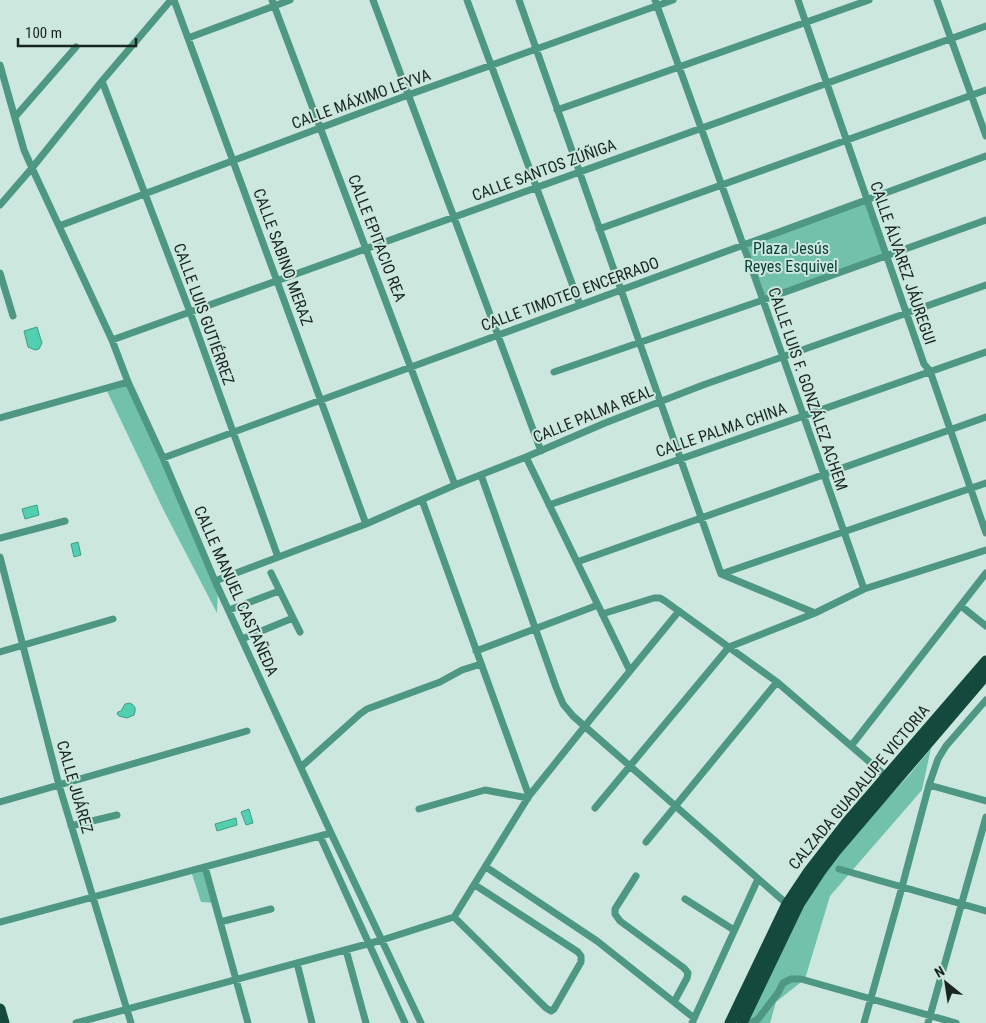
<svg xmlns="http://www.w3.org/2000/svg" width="986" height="1023" font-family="'Roboto Condensed',sans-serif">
<rect width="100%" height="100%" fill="#cbe7de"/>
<path fill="#72c1ab" d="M869 198 888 256 762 300 743 242Z
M130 380 218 583 217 613 163 509 105 387Z
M931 748 922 790 830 896 805 979 776 1002 770 1023H744L817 876 910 774Z
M205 867 215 903 201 902 191 871Z"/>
<path fill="#52cfb0" stroke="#419c85" d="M37 327 42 343 39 349 35 350 28 347 24 331Z
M37 505 39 515 25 519 22 509Z
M78 542 81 555 74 557 71 544Z
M130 703C136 706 136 709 134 715L127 718 119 716 117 714 118 712 121 711 125 704Z
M249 809 253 823 246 825 241 812Z
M236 818 237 825 217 831 215 824Z"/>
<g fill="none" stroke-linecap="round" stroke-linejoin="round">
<path stroke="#4d9783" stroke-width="7" d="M174 0 366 524
M272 0 455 485
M373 0 541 451
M467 0 580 305
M519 0 721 574 815 613
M655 0 763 300 864 589
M798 0 924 364 930 371 986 533
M937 0 986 136
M188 38 290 0
M0 65 24 150 32 168 112 340 128 382 163 458 215 581 331 833 421 1023
M102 81 190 312 278 557
M557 110 869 0
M15 117 76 47
M0 205 32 168 102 81 171 0
M59 226 408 95 673 0
M599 229 986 90
M0 273 13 316
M112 340 986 26
M554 372 763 300 986 220
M0 418 128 382
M526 457 630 671
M163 458 986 156
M481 475 556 687 563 704 573 716 787 904
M422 500 529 796
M549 505 986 352
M0 538 65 521
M0 557 59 785 131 1023
M577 562 986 417
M271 573 300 632
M721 574 986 483
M215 581 366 524 455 485 526 457 605 423 703 385 986 285
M961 606 986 626
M229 610 279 591
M602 614 654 598H660L665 601 777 682 887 777
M242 639 293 618
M476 651 598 605
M0 652 113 619
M851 746 986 573
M301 767 360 714 367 709 440 682 462 670 481 664
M929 785 986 801
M0 802 247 731
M595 808 729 647 815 613 864 589 986 550
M419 809 485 790 528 798
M71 826 117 815
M320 836 405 1023
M646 842 777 682
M205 867 248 1023
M486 867 597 941 694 1018
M839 869 986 911
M636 876 615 909V914L620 921 684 968 688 973 687 978 674 1002
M685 899 734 930
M454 917 546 1008 551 1011 554 1009 581 962V956L578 952 475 885
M0 922 331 833
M220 922 271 909
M346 950 366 1023
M297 963 312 1023
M76 1023 382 940 454 917 529 796 585 726 679 611
M692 1023 758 879
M751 1023 758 1019 778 993 783 983 791 979H801L956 1023
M864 1023 902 887 929 785 938 759 946 746 986 700
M928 1023 986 817"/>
<path stroke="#134a3d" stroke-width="11" d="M0 1009 4 1023
M730 1023 787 904 809 871 847 822 986 661
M742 1023 799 904 820 872 835 852 986 675"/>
</g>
<g text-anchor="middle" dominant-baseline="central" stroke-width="4" stroke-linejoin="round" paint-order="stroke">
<g font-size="16" fill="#1a2421" stroke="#cbe7de">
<text transform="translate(361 99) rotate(-20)">CALLE MÁXIMO LEYVA</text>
<text transform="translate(544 170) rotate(-20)">CALLE SANTOS ZÚÑIGA</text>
<text transform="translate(377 238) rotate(69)">CALLE EPITACIO REA</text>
<text transform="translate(283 257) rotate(70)">CALLE SABINO MERAZ</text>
<text transform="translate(903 263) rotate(71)">CALLE ÁLVAREZ JÁUREGUI</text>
<text transform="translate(570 294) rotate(-20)">CALLE TIMOTEO ENCERRADO</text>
<text transform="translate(204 314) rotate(70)">CALLE LUIS GUTIÉRREZ</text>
<text transform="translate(808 389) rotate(71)">CALLE LUIS F. GONZÁLEZ ACHEM</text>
<text transform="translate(593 414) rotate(-22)">CALLE PALMA REAL</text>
<text transform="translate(721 430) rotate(-19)">CALLE PALMA CHINA</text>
<text transform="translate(236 591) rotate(66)">CALLE MANUEL CASTAÑEDA</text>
<text transform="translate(75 787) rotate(74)">CALLE JUÁREZ</text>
<text transform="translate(859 787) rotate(-50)">CALZADA GUADALUPE VICTORIA</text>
</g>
<g font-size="16" fill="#0a4236" stroke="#cbe7de">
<text x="791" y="248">Plaza Jesús<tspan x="791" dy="18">Reyes Esquivel</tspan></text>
</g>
</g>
<g transform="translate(946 983) rotate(330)" stroke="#cbe7de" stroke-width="4" paint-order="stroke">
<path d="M0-4L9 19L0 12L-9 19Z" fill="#1a2421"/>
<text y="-8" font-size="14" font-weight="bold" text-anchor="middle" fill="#1a2421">N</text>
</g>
<path d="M18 38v8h118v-8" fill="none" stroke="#1a2421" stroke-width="2.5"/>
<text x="25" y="38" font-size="15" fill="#1a2421" stroke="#cbe7de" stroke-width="4" paint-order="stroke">100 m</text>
</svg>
